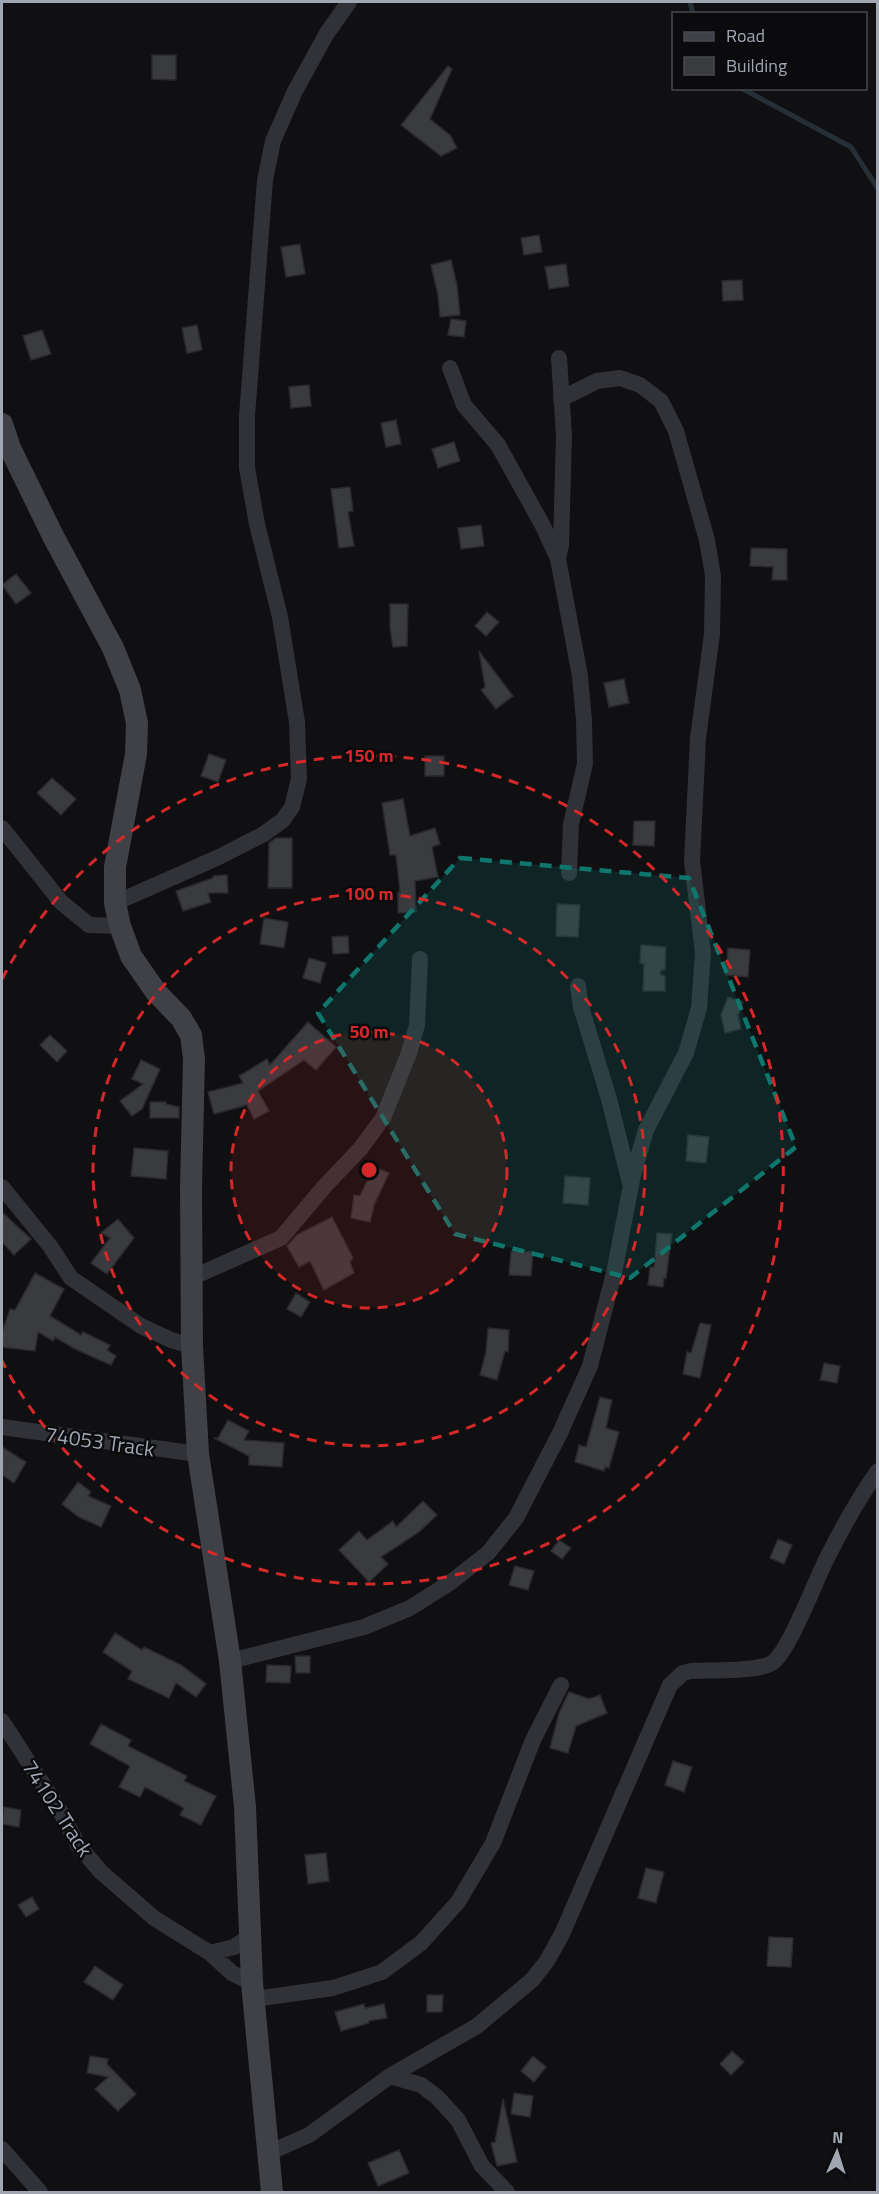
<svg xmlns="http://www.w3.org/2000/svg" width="879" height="2194" font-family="'Titillium Web',sans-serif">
<rect width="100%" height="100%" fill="#101012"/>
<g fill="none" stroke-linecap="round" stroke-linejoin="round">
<path stroke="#262f36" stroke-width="5" d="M690 2 693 14
M741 88 851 147 878 189"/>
</g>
<path fill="#3a3b3f" stroke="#2a2a2e" stroke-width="1.5" d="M152 55H176V80L152 79Z
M448 66 452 69 430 119 450 135 457 148 441 156 401 125Z
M539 235 542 252 524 255 521 238Z
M300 244 305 274 286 277 281 247Z
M451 260 457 285 460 315 440 317 438 295 431 265Z
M566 264 569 286 549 289 545 267Z
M742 280 743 300 723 301 722 281Z
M451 319 466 321 464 337 448 335Z
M197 325 202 350 187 353 182 328Z
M42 330 51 354 31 360 23 336Z
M309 385 311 406 291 408 289 387Z
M396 420 401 444 386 447 381 423Z
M454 442 460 461 438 468 432 449Z
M350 487 353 511 348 512 354 546 339 548 331 489Z
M481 525 484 546 461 549 458 528Z
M751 548 787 549V580H772L773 567 750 566Z
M16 574 31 593 16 604 2 585Z
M390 604H408L407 646 393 647 390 628Z
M487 612 499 622 486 636 475 626Z
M479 651 513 696 496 709 481 690 485 687Z
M624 679 629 703 609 707 604 683Z
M209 754 226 760 218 782 201 776Z
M425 756H444V776H425Z
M52 778 76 799 61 815 37 793Z
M403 799 410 836 435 828 440 844 432 847 438 877 415 881 416 912 398 913V892H400L396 855H390L382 803Z
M634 821H655L654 846 633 845Z
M276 838H292V888H268L269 843Z
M227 875 228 893H208L211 902 183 911 176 891 213 878V876Z
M557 904 580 905 578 937 556 936Z
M264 918 288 922 284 948 260 944Z
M348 936 349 953 333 954 332 937Z
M641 945 666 947 665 970H661L660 974 665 976V991H643L644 964 640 963Z
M728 948 750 950 748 977 726 975Z
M309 958 326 963 320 983 303 978Z
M728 997 743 1002 738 1015 741 1029 725 1033 721 1015Z
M308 1022 336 1047 316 1070 304 1060 258 1091 269 1111 254 1119 247 1105 214 1114 208 1092 243 1083 239 1076 267 1059 270 1065Z
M50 1035 67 1051 57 1062 40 1045Z
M141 1060 160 1069 142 1109 132 1116 120 1101 143 1084 132 1079Z
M150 1102H166V1104L179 1107V1118H150Z
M688 1135 709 1137 706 1163 686 1161Z
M134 1148 168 1151 166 1179 131 1176Z
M374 1167 389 1173 374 1205 370 1222 351 1218 354 1195 360 1196Z
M565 1176 590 1178 588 1205 563 1203Z
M2 1212 31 1239 14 1255 2 1242Z
M332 1217 353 1258 350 1262 354 1273 324 1290 310 1261 299 1267 287 1246 297 1235Z
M118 1219 134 1238 107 1274 91 1263 110 1238 101 1233Z
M657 1233 672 1234 666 1278H664L663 1287 648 1285 650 1267H654Z
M511 1251 533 1252 531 1276 509 1275Z
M35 1273 64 1289 50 1316 81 1335 83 1332 110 1345 107 1350 116 1356 111 1365 75 1349 55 1337 53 1341 38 1332 35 1351 2 1347V1332L10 1309 15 1310Z
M296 1293 310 1302 301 1317 287 1309Z
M700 1323 711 1325 700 1378 683 1374 687 1352 691 1353Z
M488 1328 509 1330 508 1352 505 1351 497 1380 480 1375 486 1352Z
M824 1363 840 1366 837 1383 820 1380Z
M600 1397 612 1400 606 1428 619 1432 609 1468 605 1467 604 1471 575 1462 579 1445 586 1447Z
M228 1420 249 1431 244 1440 284 1443 282 1467 249 1465V1456L214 1438H218Z
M2 1447 26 1462 14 1483 2 1475Z
M78 1482 91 1492 88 1496 111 1506 101 1527 79 1517 62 1504Z
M423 1501 437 1515 419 1532 381 1557 388 1564 369 1582 339 1550 359 1531 367 1540 393 1521 396 1527Z
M778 1539 792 1545 784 1564 770 1558Z
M559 1540 571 1548 562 1559 551 1551Z
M515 1566 534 1571 528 1590 509 1585Z
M115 1633 142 1650 144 1647 181 1665 206 1684 196 1697 176 1683 169 1698 128 1679 132 1671 103 1652Z
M295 1656H310V1673H296Z
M267 1665 291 1666 290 1683 266 1682Z
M569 1692 589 1699 600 1695 607 1713 576 1726 568 1753 550 1748 559 1713Z
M101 1724 131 1740 128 1746 187 1776 184 1781 216 1796 201 1825 180 1815 184 1808 145 1787 140 1797 119 1787 130 1766 90 1744Z
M673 1761 692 1767 684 1792 665 1785Z
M4 1807 21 1810 19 1827 2 1824Z
M326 1853 329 1881 308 1884 305 1855Z
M646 1868 664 1872 656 1903 638 1898Z
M32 1897 39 1909 26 1917 18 1905Z
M769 1937 793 1938 791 1967 767 1966Z
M95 1966 123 1985 113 2000 84 1982Z
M427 1995H443L442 2012H427Z
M364 2004 365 2008 384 2004 387 2018 369 2021V2023L341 2031 335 2012Z
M732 2051 744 2062 731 2075 720 2064Z
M90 2056 108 2059 107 2064 136 2094 118 2111 95 2089 108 2077 87 2073Z
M533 2056 546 2067 534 2082 521 2071Z
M514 2093 533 2096 530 2117 511 2114Z
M503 2099 517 2162 497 2166 491 2143 495 2142Z
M399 2150 409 2173 378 2186 368 2163Z"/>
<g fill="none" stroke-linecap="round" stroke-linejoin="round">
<path stroke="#313237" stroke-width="16" d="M450 368 464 405 498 445 543 526 558 559 580 676 584 720 585 764 571 824 569 873
M558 559 561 545 564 435 559 358
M2 828 61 902 89 925 120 926
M115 903 219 857 264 834 283 820 292 807 299 779 297 722 280 617 257 524 247 468V416L265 180 273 141 295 91 327 33 349 2
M578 986 581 1007 609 1099 630 1183
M2 1187 50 1246 71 1278 141 1326 171 1340 192 1346
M191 1278 281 1238 324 1187 361 1148 383 1118 409 1053 417 1025 420 959
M2 1427 198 1454
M230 1661 364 1627 410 1608 451 1582 488 1553 516 1518 560 1433 590 1366 614 1273 633 1175 646 1130 686 1053 699 1008 703 953 692 861 698 738 712 634 713 576 707 540 676 431 661 401 640 385 620 378 597 381 561 399
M2 1721 59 1809 78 1845 101 1872 154 1918 210 1953 232 1973 252 1983
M210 1953 234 1947 249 1937
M254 1999 333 1988 382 1972 421 1943 458 1902 493 1843 533 1740 561 1685
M390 2076 421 2085 437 2097 458 2120 482 2166 507 2192
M2 2149 40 2192
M268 2153 309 2135 390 2076 477 2026 532 1980 547 1961 562 1934 670 1685 683 1673 691 1671C711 1670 757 1672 772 1663 789 1652 816 1579 827 1558 842 1528 858 1499 878 1471"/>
<path stroke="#3f4147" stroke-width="22" d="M2 424 10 448 53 536 113 648 130 690 137 723 136 754 115 867V903L120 926 131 956 156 992 181 1018 191 1035 194 1059 191 1188 192 1346 198 1454 230 1661 245 1807 252 1983 272 2192"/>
</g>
<path fill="#0f766e" fill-opacity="0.2" stroke="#0f766e" stroke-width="4.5" stroke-dasharray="12 8" stroke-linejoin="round" d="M460 858 689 878 796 1147 630 1278 455 1234 318 1013Z"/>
<circle cx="369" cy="1170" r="138" fill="#d62828" fill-opacity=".12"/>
<g fill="none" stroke="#d62828" stroke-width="3" stroke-dasharray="10 8">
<circle cx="369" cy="1170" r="138"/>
<circle cx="369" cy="1170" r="276"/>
<path d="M2 979A414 414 0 1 1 2 1361"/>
</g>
<g text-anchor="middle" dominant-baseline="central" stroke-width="5" stroke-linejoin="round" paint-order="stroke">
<g font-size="21" fill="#a0a7b3" stroke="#0b0b0d">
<text transform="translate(100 1441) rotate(8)">74053 Track</text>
<text transform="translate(58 1808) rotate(57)">74102 Track</text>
</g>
</g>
<circle cx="369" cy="1170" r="9" fill="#d62828" stroke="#0b0b0d" stroke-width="3"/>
<g font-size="18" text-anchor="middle" font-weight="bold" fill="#d62828" stroke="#0b0b0d" stroke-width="5" stroke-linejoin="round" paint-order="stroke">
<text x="369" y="762">150 m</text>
<text x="369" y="900">100 m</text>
<text x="369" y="1038">50 m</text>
</g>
<rect width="879" height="2194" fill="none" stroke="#a0a7b3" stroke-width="6"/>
<rect x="672" y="12" width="195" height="78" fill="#0b0b0d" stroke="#47494f" stroke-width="1.5"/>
<rect x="684" y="32" width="30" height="9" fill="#3f4147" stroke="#47494f" stroke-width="1.5"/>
<text x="726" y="42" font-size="18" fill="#a0a7b3">Road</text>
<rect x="684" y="57" width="30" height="18" fill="#3a3b3f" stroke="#47494f" stroke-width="1.5"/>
<text x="726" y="72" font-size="18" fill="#a0a7b3">Building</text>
<g transform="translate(837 2152) rotate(3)" stroke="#0b0b0d" stroke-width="4.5" paint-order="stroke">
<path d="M0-4.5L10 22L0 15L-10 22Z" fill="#a0a7b3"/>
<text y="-9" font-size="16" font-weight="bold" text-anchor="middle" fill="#a0a7b3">N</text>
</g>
</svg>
